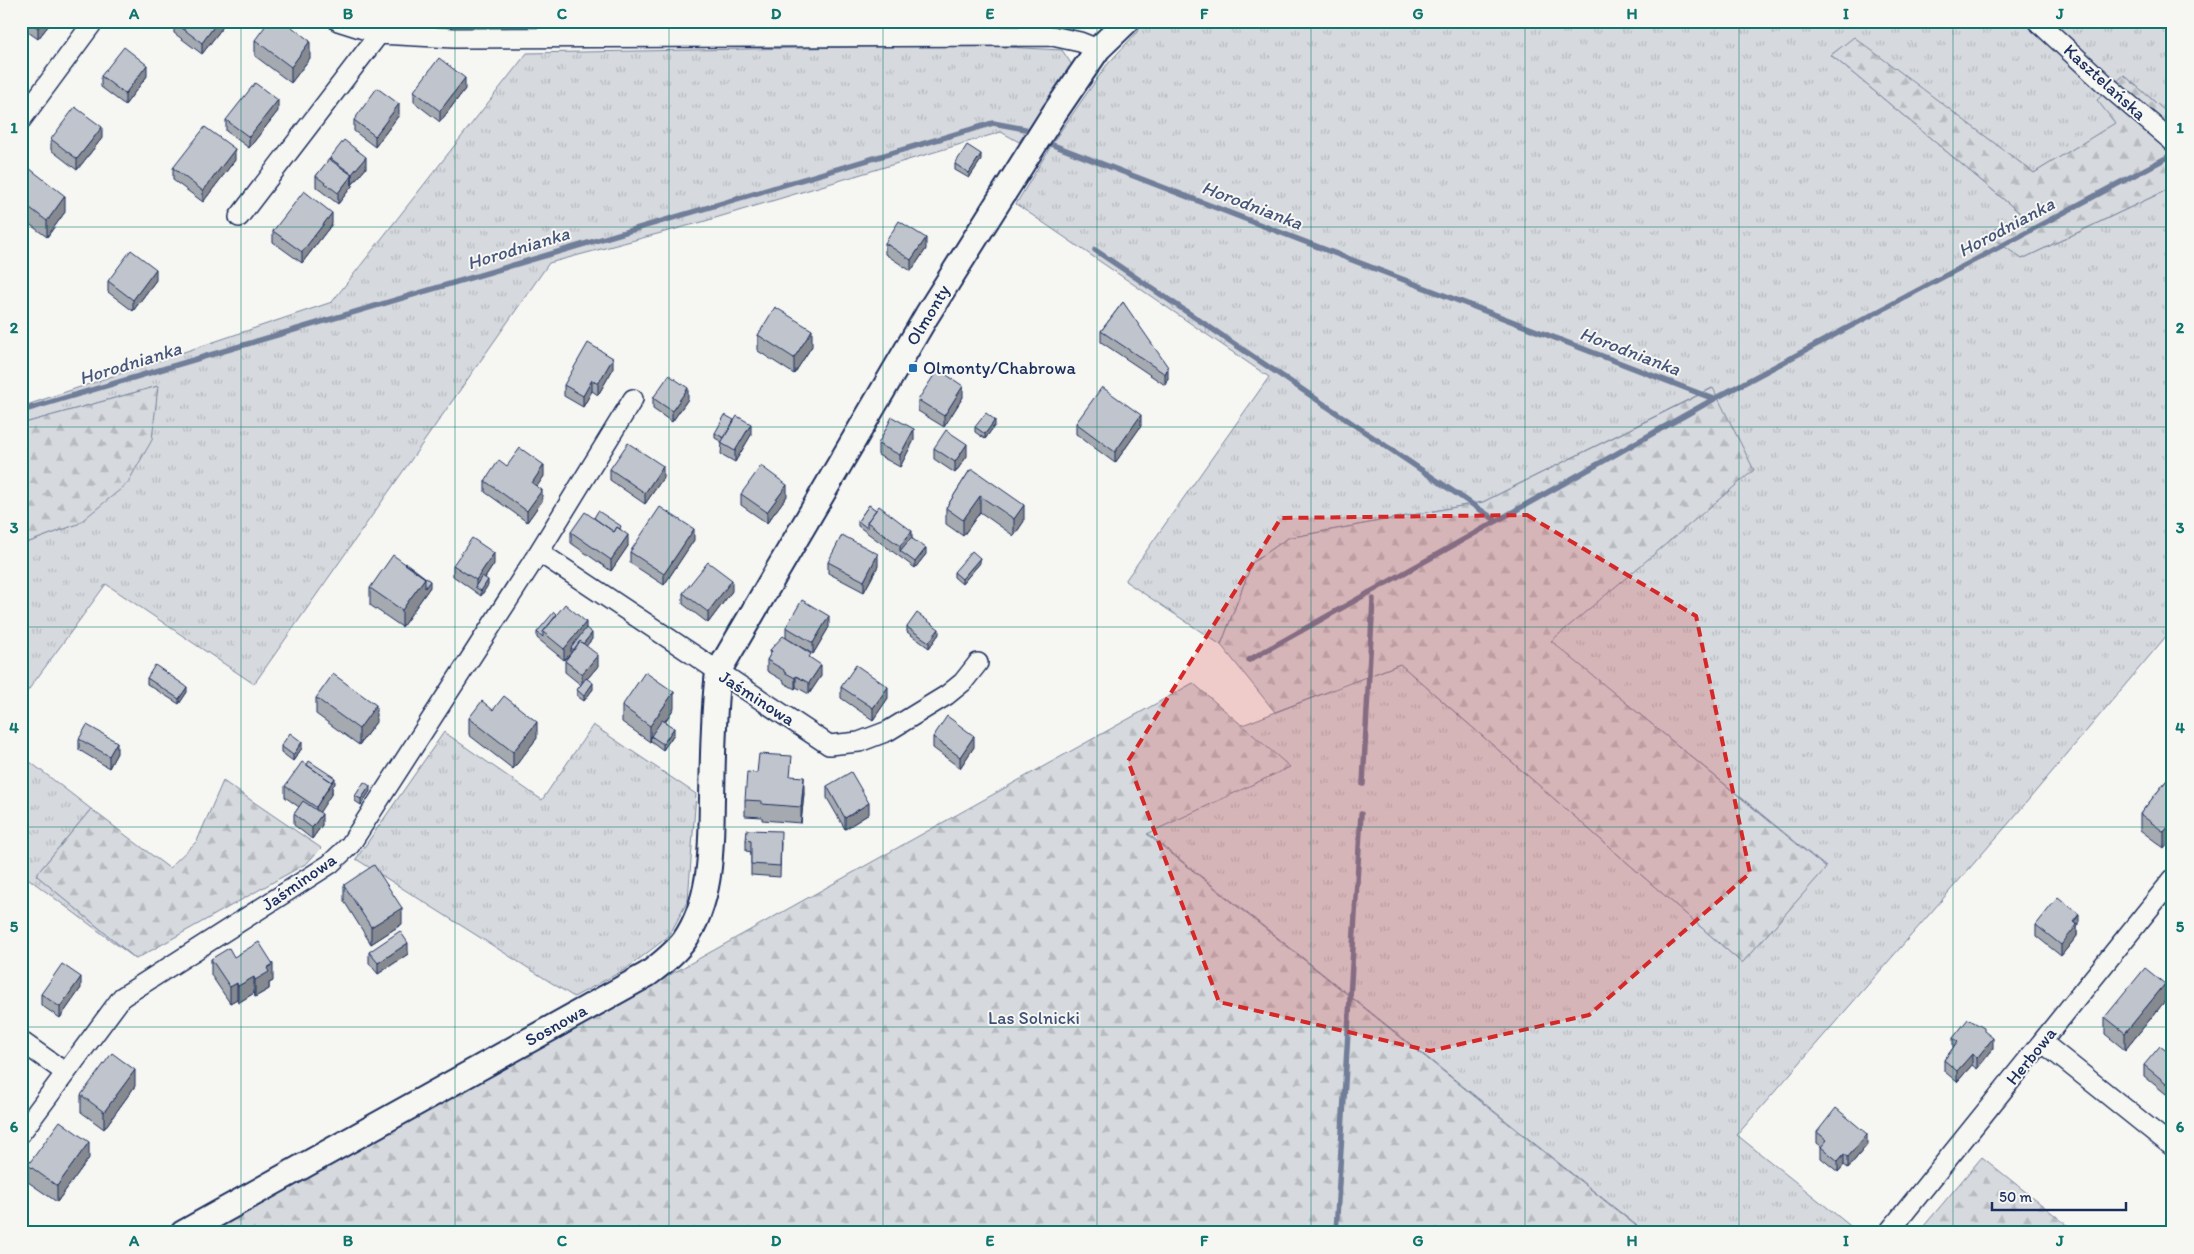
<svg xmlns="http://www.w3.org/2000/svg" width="2194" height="1254" font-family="Itim,sans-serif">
<defs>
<pattern id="grass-tufts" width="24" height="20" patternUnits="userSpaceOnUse" patternTransform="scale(1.25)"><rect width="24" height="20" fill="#d6d9dd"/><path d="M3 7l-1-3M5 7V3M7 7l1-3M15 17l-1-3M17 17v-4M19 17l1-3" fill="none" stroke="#b7bbc0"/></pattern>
<pattern id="forest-firs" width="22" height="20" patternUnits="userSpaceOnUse" patternTransform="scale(1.25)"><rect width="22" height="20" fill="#d6d9dd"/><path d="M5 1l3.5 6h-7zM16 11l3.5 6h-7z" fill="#b7bbc0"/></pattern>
</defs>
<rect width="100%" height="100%" fill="#f6f6f2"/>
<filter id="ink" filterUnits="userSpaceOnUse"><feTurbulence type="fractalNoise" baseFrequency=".02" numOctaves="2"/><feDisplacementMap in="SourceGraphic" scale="10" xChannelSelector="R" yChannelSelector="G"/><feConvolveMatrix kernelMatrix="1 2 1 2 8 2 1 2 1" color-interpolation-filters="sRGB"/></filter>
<g filter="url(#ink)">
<path fill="url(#grass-tufts)" stroke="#78849e" d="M405 21H1103L1095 28 404 23Z
M1147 21H2173V118L2124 75 2116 123 2034 173 1854 38 1831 55 2020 213 2022 259 2173 187V628L2009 823 1737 1135 1859 1233H1646L1147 833 1289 767 1240 726 1400 664 1742 963 1826 867 1550 641 1753 470 1712 388 1483 502 1288 538 1252 563 1221 645 1125 581 1269 377 1016 204 1057 136 1106 66Z
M967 45 1062 50 1072 65 1019 142 1001 132 702 222 549 263 254 684 106 584 21 700V545L78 524 158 386 21 424V407L332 302 527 53Z
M593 725 696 794 688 900 669 936 626 969 574 997 356 859 444 732 542 800Z
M21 755 91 809 36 875 136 959 21 873Z"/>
<path fill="url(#forest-firs)" stroke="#78849e" d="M1854 37 2034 173 2115 123 2097 100 2124 75 2173 118V187L2022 259 1987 234 2020 213 1831 55Z
M158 386 152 440 127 484 78 524 21 545V424Z
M1713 388 1754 470 1551 641 1826 868 1742 963 1400 664 1275 712 1221 645 1252 563 1288 538 1483 502Z
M1193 683 1290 767 1147 834 1645 1233H207Z
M223 781 321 848 307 863 136 959 36 875 91 809 169 868 197 841Z
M1982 1157 2077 1233H1918Z"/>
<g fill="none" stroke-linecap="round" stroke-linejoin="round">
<path stroke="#717e99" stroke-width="5.5" d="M1053 145 1714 399 2170 156
M1095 250 1497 521
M21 411 993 123 1025 129
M1249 660 1714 399
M1363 784 1373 599
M1336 1233 1361 814"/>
<defs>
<path id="minor" d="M338 21 379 34 454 38 1052 36 1080 42 1098 49
M2037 21 2104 83 2173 142
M21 120 94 21
M239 217 379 34
M539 552 829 745 859 742 888 731 947 695 963 682 978 663
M21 1041 66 1073
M2042 1042 2173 1147
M21 1133 122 997 330 864 350 845 539 552 633 399
M1888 1233 2173 879"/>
<path id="tertiary" d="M183 1233 648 974C661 964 674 954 684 941 713 899 711 846 712 798 713 756 713 714 718 672L927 315 1053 115 1098 49 1127 21"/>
</defs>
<use href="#minor" stroke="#1b2f5e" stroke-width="22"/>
<use href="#tertiary" stroke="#1b2f5e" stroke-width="28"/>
<use href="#minor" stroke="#f6f6f2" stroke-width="19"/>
<use href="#tertiary" stroke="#f6f6f2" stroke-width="24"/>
</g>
<path fill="#a5a9b0" stroke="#1b2f5e" d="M21 21H52L38 39 21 27Z
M222 21V28L202 54 174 33V22Z
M255 40 310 58 291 83 255 56Z
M101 76H147L125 105 101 87Z
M465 89 440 122 414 102V91Z
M278 111 249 148 226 131V120Z
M399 115 375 147 354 131V120Z
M102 138 77 170 51 150V139Z
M330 158 366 168 352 185V184V186L338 204 316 187V176L330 159Z
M235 160 203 202 173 180V168Z
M981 160 969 178 955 170V164Z
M21 170 65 212 47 237 21 218Z
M332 224 302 263 273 242V231Z
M885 243 926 249 911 271 885 254Z
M156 280 133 311 108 292V281Z
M1123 302 1168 378 1165 385 1101 342V331Z
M758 335 812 346 794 374 758 351Z
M613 369 598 395 592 391 583 407 564 396V385Z
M963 397 944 427 918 411V400Z
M653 398 688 399 672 422 653 409Z
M734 420 751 435 735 462 721 454 722 442 715 438V433Z
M1076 423 1141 426 1115 463 1076 434Z
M995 425 985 439 975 432V427Z
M914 440 900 467 878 455V444Z
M934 448 967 456 955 473 934 459Z
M507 466 544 476 537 486 542 501 527 522 485 492V481Z
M610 469 663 478 645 504 610 480Z
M970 470 1024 521 1014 536 980 512 963 536 946 524V508Z
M741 494 787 496 767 523 741 505Z
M869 505 912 538 926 554 915 568 858 526V521Z
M594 518 621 530 628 546 611 571 571 543V532Z
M694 540 664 585 630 563V552Z
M828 562 878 566 864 592 828 573Z
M980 563 962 584 954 577V572Z
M494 564 485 578 488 585 481 596 453 576V565Z
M430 587 402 627 370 605V588Z
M732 591 708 623 683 604V593Z
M557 615 586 629 592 639 586 646 598 666 587 679 593 689 584 701 577 696V690L581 685 565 672V661L571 654V653L564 660 537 638V632Z
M786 627H829L813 654 786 638Z
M907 627 939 634 929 648 907 632Z
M770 650 811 658 821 676 809 694 796 687 795 689 784 683V681L767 671V660L770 655Z
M147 678 187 692 179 704 147 684Z
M841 687 888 698 873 720 841 698Z
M316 698 376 722 359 745 316 714Z
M622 706 674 708 665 722 674 734 663 750 651 741 650 742 622 722Z
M493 710 537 738 513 769 469 735V718Z
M933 737 974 747 960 768 933 748Z
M79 739 117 753 109 768 79 750Z
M281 746 302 748 293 761 281 752Z
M791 776 804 793 801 823 762 820V817L745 816V800Z
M2170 776 2164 848 2140 830V814Z
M335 784 332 787V793L319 812 322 825 312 839 294 825V814L299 807 285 797V786Z
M827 786 869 814 845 829 827 798Z
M370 791 361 805 355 801V796Z
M746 840 781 842 780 877 751 875V852L746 851Z
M344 885 402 924 371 944 344 901Z
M2036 925H2079L2077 927V936L2061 956 2036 936Z
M369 952 408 954 378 974 369 963Z
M234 957 273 981 269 983V989L255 997 254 993 238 1003 237 999 230 1003 211 975V959Z
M81 988 60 1018 41 1005V994Z
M2165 1001 2125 1050 2105 1034V1017Z
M1984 1031 1993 1049 1977 1069 1972 1065 1957 1082 1944 1071V1060L1953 1048V1038Z
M2173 1056 2171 1098 2144 1076V1065Z
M135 1086 104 1129 81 1112V1095Z
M1817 1132 1867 1145 1848 1168 1844 1165 1838 1172 1821 1158V1146L1817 1143Z
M89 1158 57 1202 28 1182V1165Z"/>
<path fill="#868990" stroke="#1b2f5e" d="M43 21H52L38 39V28Z
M218 21H222V28L202 54V43Z
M310 41V58L291 83V67Z
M147 65V76L125 105V94Z
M465 78V89L440 122V111Z
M278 100V111L249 148V137Z
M399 104V115L375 147V136Z
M102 127V138L77 170V159Z
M235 149V160L203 202V191Z
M981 154V160L969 178V173Z
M366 157V168L352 185V174Z
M352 175V186L338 204V193Z
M65 196V212L47 237V221Z
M332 213V224L302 263V252Z
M926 238V249L911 271V260Z
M156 269V280L133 311V300Z
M812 330V346L794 374V358Z
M613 358V369L598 395V384Z
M1168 367V378L1165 385V374Z
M592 380V391L583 407V396Z
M963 386V397L944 427V416Z
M688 388V399L672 422V411Z
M1141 415V426L1115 463V452Z
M995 420V425L985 439V434Z
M751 424V435L735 462V451Z
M914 429V440L900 467V455Z
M967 444V456L955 473V462Z
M544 465V476L532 494V483Z
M663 466V478L645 504V493Z
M787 485V496L767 523V512Z
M542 490V501L527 522V511Z
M980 496V512L963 536V520Z
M1024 505V521L1014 536V519Z
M694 529V540L664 585V574Z
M912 531V542L900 551V546Z
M628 535V546L611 571V560Z
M926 548V554L915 568V562Z
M494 553V564L478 588 476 587V580Z
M878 554V566L864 592V581Z
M980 558V563L962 584V579Z
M425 578 430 581V587L402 627V610Z
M488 580V585L481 596V591Z
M732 580V591L708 623V612Z
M829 616V627L813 654V643Z
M586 622V633L571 648V653L564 660V649Z
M939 629V634L929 648V642Z
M592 633V639L577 658V652Z
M598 655V666L582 685V674Z
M821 665V676L809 694V683Z
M796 676V687L795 689V678Z
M593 683V689L584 701V696Z
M187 687V692L179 704V699Z
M888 687V698L873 720V708Z
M674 692V708L653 738 651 736 650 742V726Z
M376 705V722L359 745V729Z
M537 722V738L513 769V752Z
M674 728V734L663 750V744Z
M974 736V747L960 768V757Z
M117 742V753L109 768V756Z
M302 742V748L293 761V755Z
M804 777V793L801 823V807Z
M335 778V784L332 787V793L316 818V807Z
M370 786V791L361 805V799Z
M869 803V814L845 829V818Z
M322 814V825L312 839V828Z
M2173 821V838L2164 848V832Z
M402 908V924L371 944V927Z
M2079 914V925L2077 927V936L2061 956V945Z
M408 943V954L378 974V963Z
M273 964V981L269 983V989L255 997V980L267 968Z
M81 977V988L60 1018V1007Z
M254 977V993L238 1003V986Z
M237 983V999L230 1003V987Z
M2165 984V1001L2125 1050V1033Z
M1993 1038V1049L1977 1069V1058Z
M1972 1054V1065L1957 1082V1071Z
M135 1070V1086L104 1129V1112Z
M2173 1085V1096L2171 1098V1087Z
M1867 1134V1145L1848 1168V1157Z
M89 1142V1158L57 1202V1186Z
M1844 1154V1165L1838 1172V1161Z"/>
<path fill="#c0c4cd" stroke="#1b2f5e" d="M28 21H43L38 28Z
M175 21H218L202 43 174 22Z
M269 21H284L310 41 291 67 255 40Z
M124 47 147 65 125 94 101 76Z
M439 58 465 78 440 111 414 91Z
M255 83 278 100 249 137 226 120Z
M377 88 399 104 375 136 354 120Z
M75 107 102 127 77 159 51 139Z
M205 127 235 149 203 191 173 168Z
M344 140 366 157 352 174 330 158Z
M967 145 981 154 969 173 955 164Z
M329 159 352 175 338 193 316 176Z
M25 165 65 196 47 221 21 201V170Z
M304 191 332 213 302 252 273 231Z
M899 221 926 238 911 260 885 243Z
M131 250 156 269 133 300 108 281Z
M1123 302 1168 367 1165 374 1101 331Z
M775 307 812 330 794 358 758 335Z
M588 343 613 358 598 384 592 380 583 396 564 385Z
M938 369 963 386 944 416 918 400Z
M669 375 688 388 672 411 653 398Z
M1102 387 1141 415 1115 452 1076 423Z
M986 413 995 420 985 434 975 427Z
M725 415 734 420 724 438 715 433Z
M737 416 751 424 735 451 721 443Z
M892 417 914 429 900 455 878 444Z
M946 430 967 444 955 462 934 448Z
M628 443 663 466 645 493 610 469Z
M520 448 544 465 532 483 542 490 527 511 485 481 499 460 507 466Z
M761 466 787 485 767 512 741 494Z
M970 470H974L1024 505 1014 519 980 496 963 520 946 508Z
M869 505 876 510 867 522V528L858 521Z
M879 506 912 531 900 546 867 522Z
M660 507 694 529 664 574 630 552Z
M598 511 621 526 620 529 617 527 614 532 594 518Z
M585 512 614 532 617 527 628 535 611 560 571 532Z
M842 535 878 554 864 581 828 562Z
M472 538 494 553 476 580 453 565Z
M911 538 926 548 915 562 900 551Z
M972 551 980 558 962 579 954 572Z
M393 555 425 578 402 610 370 588Z
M708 562 732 580 708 612 683 593Z
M406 563 430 581 425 588V578L405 564Z
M482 576 488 580 481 591 475 587Z
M802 600 829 616 813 643 786 627Z
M565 604 586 622 564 649 543 632Z
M554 612 557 615 543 632V637L537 632Z
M917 613 939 629 929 642 907 627Z
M586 628 592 633 583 644 580 641 574 650 571 648Z
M783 636 811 654 809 657 821 665 809 683 796 676 795 678 784 672V670L767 660 772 651 770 650Z
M580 641 598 655 582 674 565 661Z
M155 665 187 687 179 699 147 678Z
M856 665 888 687 873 708 841 687Z
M645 672 674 692 650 726 622 706Z
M333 674 376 705 359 729 316 698Z
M586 678 593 683 584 696 577 690Z
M504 696 537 722 513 752 469 718 482 701 493 710Z
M947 716 974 736 960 757 933 737Z
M662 720 674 728 663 744 651 736Z
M87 725 117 742 109 756 79 739Z
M290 733 302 742 293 755 281 746Z
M759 754 792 756 790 776 804 777 801 807 762 804V801L745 800 747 772 757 773Z
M309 761 335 778 332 782 307 765Z
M302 762 332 782 316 807 285 786Z
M851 772 869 803 845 818 827 786Z
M2170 776 2173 778V821L2164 832 2140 814Z
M364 782 370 786 361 799 355 796Z
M303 801 322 814 312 828 294 814Z
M747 830 781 831 780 866 751 864V841L746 840Z
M374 865 402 908 371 927 344 885Z
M2058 897 2079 914 2073 922 2077 925 2061 945 2036 925Z
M400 931 408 943 378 963 369 952Z
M259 942 273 964 267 968 269 972 255 980 254 977 238 986 237 983 230 987 211 959 229 948 234 957Z
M62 964 81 977 60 1007 41 994Z
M2145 968 2165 984 2125 1033 2105 1017Z
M1968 1019 1984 1028V1031L1993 1038 1977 1058 1972 1054 1957 1071 1944 1060 1958 1042 1953 1038Z
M2160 1046 2173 1056V1085L2171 1087 2144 1065Z
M112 1053 135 1070 104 1112 81 1095Z
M1836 1108 1867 1134 1848 1157 1844 1154 1838 1161 1821 1147 1827 1140 1817 1132Z
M60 1121 89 1142 57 1186 28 1165Z"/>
</g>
<path fill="#d62828" fill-opacity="0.2" stroke="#d62828" stroke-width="4" stroke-dasharray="10 6" stroke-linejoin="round" d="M1527 515 1696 616 1750 873 1589 1015 1430 1051 1219 1002 1128 761 1281 518Z"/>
<path fill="none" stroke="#0f766e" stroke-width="1" stroke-opacity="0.55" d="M241 21V1233M455 21V1233M669 21V1233M883 21V1233M1097 21V1233M1311 21V1233M1525 21V1233M1739 21V1233M1953 21V1233M21 227H2173M21 427H2173M21 627H2173M21 827H2173M21 1027H2173"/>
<rect fill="#1f6fb2" stroke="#f6f6f2" stroke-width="2" x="908" y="363" width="10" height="10" rx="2.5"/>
<g text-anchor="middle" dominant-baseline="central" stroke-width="4" stroke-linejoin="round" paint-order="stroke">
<g font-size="18" fill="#1b2f5e" stroke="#f6f6f2">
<text transform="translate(2105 82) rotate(42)">Kasztelańska</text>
<text transform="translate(928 315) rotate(-59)">Olmonty</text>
<text transform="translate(757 698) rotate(33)">Jaśminowa</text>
<text transform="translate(299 882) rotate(-35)">Jaśminowa</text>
<text transform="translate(556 1025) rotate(-29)">Sosnowa</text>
<text transform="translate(2031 1056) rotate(-51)">Herbowa</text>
</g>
<g font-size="18" fill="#1b2f5e" stroke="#f6f6f2" text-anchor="start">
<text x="923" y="368">Olmonty/Chabrowa</text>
</g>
<g font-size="18" fill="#405177" stroke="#f6f6f2">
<text x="1034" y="1018">Las Solnicki</text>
</g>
<g font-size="19" font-style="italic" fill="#46567b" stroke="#f6f6f2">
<text transform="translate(1252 205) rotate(21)">Horodnianka</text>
<text transform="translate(2006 227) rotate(-28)">Horodnianka</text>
<text transform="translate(518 248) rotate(-17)">Horodnianka</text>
<text transform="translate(1630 351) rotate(21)">Horodnianka</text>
<text transform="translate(130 363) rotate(-17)">Horodnianka</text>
</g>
</g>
<rect width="2194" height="1254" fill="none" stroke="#f6f6f2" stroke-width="55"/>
<path d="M1992 1202v8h134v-8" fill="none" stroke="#1b2f5e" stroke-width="2.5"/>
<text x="1999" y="1202" font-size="15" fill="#1b2f5e" stroke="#f6f6f2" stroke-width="4" paint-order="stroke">50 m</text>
<rect x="28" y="28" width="2138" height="1198" fill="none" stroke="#0f766e" stroke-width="2"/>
<g font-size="16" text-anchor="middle" font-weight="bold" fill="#0f766e">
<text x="134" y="19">A</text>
<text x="348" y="19">B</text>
<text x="562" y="19">C</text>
<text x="776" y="19">D</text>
<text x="990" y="19">E</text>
<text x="1204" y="19">F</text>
<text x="1418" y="19">G</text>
<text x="1632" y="19">H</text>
<text x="1846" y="19">I</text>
<text x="2060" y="19">J</text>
<text x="14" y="133">1</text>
<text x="2180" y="133">1</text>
<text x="14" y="333">2</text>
<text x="2180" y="333">2</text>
<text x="14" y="533">3</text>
<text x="2180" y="533">3</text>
<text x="14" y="733">4</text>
<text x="2180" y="733">4</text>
<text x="14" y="932">5</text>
<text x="2180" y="932">5</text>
<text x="14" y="1132">6</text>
<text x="2180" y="1132">6</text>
<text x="134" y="1246">A</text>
<text x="348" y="1246">B</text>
<text x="562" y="1246">C</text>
<text x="776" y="1246">D</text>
<text x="990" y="1246">E</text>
<text x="1204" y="1246">F</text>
<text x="1418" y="1246">G</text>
<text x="1632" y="1246">H</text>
<text x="1846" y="1246">I</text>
<text x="2060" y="1246">J</text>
</g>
</svg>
